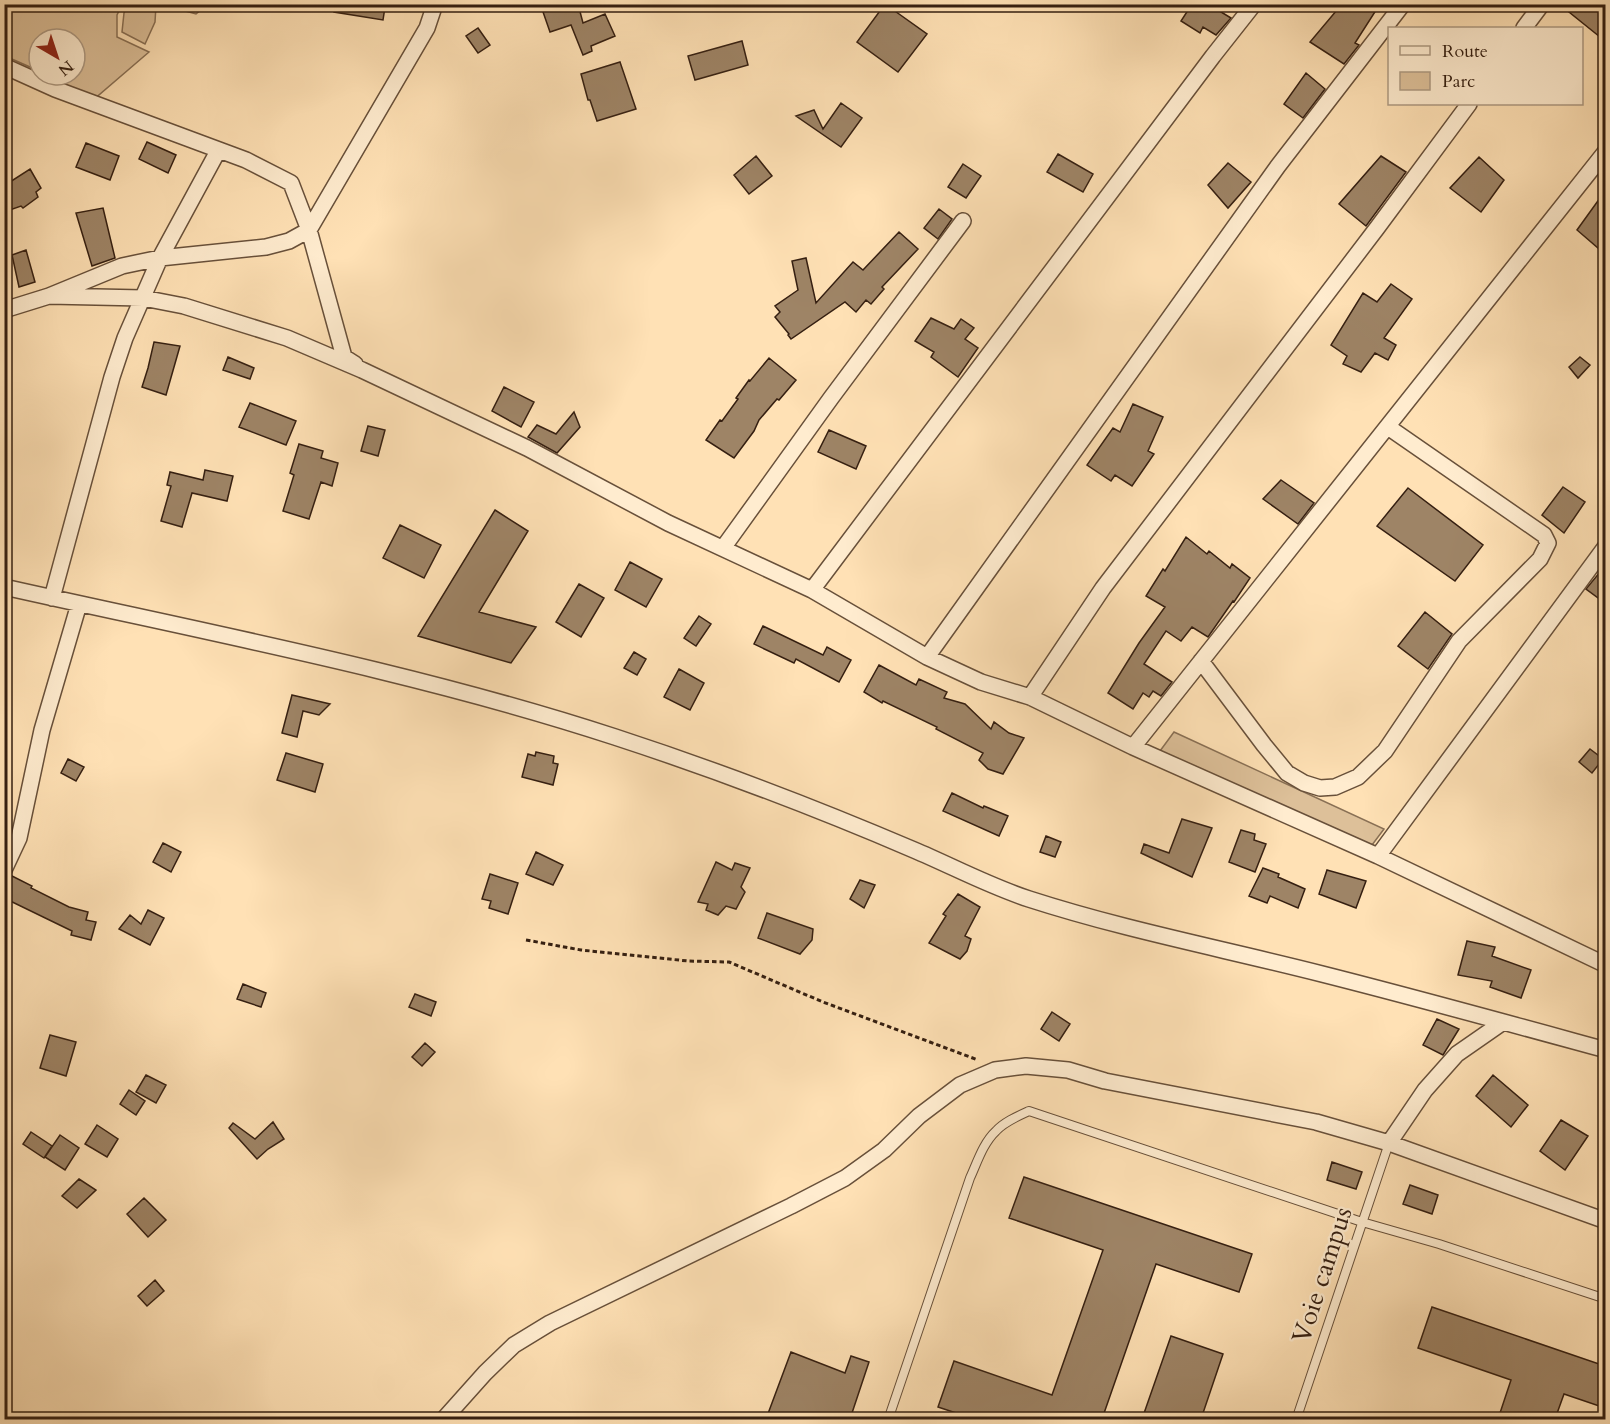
<svg xmlns="http://www.w3.org/2000/svg" width="1610" height="1424" font-family="Cardo,serif">
<rect width="100%" height="100%" fill="#ffe1b5"/>
<filter id="stains"><feTurbulence type="fractalNoise" baseFrequency=".00333" numOctaves="4"/><feColorMatrix values="0 0 0 0 .2 0 0 0 0 .09 0 0 0 0 .02 0 0 0 .5 -.17"/></filter>
<radialGradient id="worn" r=".72"><stop offset=".6" stop-color="#630" stop-opacity="0"/><stop offset="1" stop-color="#630" stop-opacity=".3"/></radialGradient>
<path fill="#ddc099" stroke="#897055" stroke-width="1.5" d="M5 4 122 5 117 15V37L149 52 93 100 48 75H75V39H39V71L5 56Z
M128 5H156L155 22 145 44 122 32 124 13Z
M172 5H207L196 14 178 9Z
M1174 732 1384 829 1372 845 1160 751Z"/>
<path fill="#9e8466" stroke="#351f11" stroke-width="1.5" d="M334 4H367L385 7 383 20 334 12Z
M556 4H578L583 23 605 14 615 36 591 46 592 51 583 55 571 25 550 32 542 9Z
M885 4 927 34 898 72 857 42Z
M1192 4H1208L1231 18 1216 35 1203 27 1200 33 1181 21Z
M1342 4H1380L1355 43 1359 45 1344 64 1310 42Z
M1559 4H1605V41Z
M478 28 490 45 478 53 466 36Z
M742 41 748 65 695 80 688 56Z
M620 62 636 109 597 121 590 100H588L581 74Z
M1306 73 1325 89 1303 118 1284 104Z
M841 103 862 118 841 147 796 116 814 110 823 129Z
M147 142 176 155 168 173 139 159Z
M86 143 119 156 110 180 76 167Z
M1058 154 1093 174 1083 192 1047 172Z
M756 156 772 176 749 194 734 175Z
M1381 156 1406 172 1366 226 1339 204Z
M1479 157 1504 180 1481 212 1450 188Z
M1228 163 1251 182 1228 208 1208 185Z
M963 164 981 176 966 198 948 187Z
M30 169 41 188 36 192 38 197 23 208 21 206 4 212V183L10 182Z
M1605 191V254L1577 230Z
M103 208 115 258 92 266 76 213Z
M939 209 952 219 938 239 924 228Z
M899 232 918 249 882 287 884 289 871 304 866 300 856 312 845 302 791 339 788 335 789 334 775 317 780 312 775 306 798 290 792 261 806 258 816 303 853 262 863 270Z
M26 250 35 282 19 287 12 255Z
M1391 284 1412 299 1384 338 1396 345 1388 360 1375 353 1361 372 1343 364 1347 356 1331 345 1363 293 1377 302Z
M931 318 954 329 961 319 974 328 965 339 978 348 958 377 931 357 934 352 915 341Z
M154 342 180 346 166 395 142 387 148 368Z
M228 357 254 368 250 379 223 370Z
M1580 357 1590 365 1578 378 1569 367Z
M769 358 796 380 779 400 777 399 759 420 754 431 734 458 706 440 720 420 722 421 738 399 736 398 749 380 750 381Z
M504 387 534 402 521 427 492 411Z
M250 403 296 421 286 445 239 427Z
M1133 404 1163 417 1148 451 1154 454 1132 486 1115 475 1111 481 1087 465 1113 428 1120 432Z
M574 412 580 427 557 453 528 437 537 425 556 434Z
M368 426 385 430 378 456 361 451Z
M829 430 866 446 856 469 818 452Z
M299 444 323 451 321 458 338 463 332 486 321 482 309 519 283 511 294 475 290 473Z
M205 470 233 476 227 501 192 493 182 527 161 521 171 486 167 485 170 472 203 480Z
M1281 480 1314 503 1298 524 1263 499Z
M1563 487 1585 502 1564 533 1542 515Z
M1408 488 1483 545 1455 581 1377 526Z
M495 510 528 531 479 612 536 627 511 663 418 636Z
M400 525 441 545 424 578 383 558Z
M1186 537 1207 554 1209 551 1230 568 1232 564 1250 578 1234 602 1233 601 1208 637 1192 627 1181 641 1166 631 1144 664 1172 682 1161 696 1153 691 1149 697 1143 693 1133 709 1108 693 1139 643 1165 607 1146 596 1163 569 1165 571Z
M630 562 662 579 646 607 615 590Z
M1605 566V603L1586 589Z
M579 584 604 598 581 637 556 622Z
M1425 612 1452 634 1428 669 1398 646Z
M699 616 711 624 696 646 684 638Z
M763 626 823 655 827 647 851 660 839 682 796 659 794 663 754 644Z
M634 652 646 659 637 675 624 668Z
M879 665 916 685 919 679 947 692 944 698 965 704 991 729 994 722 1009 733 1024 738 1003 774 988 769 979 760 983 753 936 729 937 727 883 701 882 703 864 692Z
M679 669 704 683 690 710 664 697Z
M292 695 330 704 319 715 303 711 297 737 282 733Z
M1590 749 1603 759 1592 773 1579 762Z
M536 752 554 756 553 763 558 764 553 785 522 777 528 754 535 756Z
M286 753 323 764 315 792 277 780Z
M68 759 84 767 76 781 61 773Z
M952 793 983 808 984 806 1008 816 999 836 943 811Z
M1182 819 1212 828 1192 877 1141 853 1144 844 1169 853Z
M1241 830 1255 834 1254 840 1266 844 1255 872 1229 862Z
M1046 836 1061 842 1055 857 1040 852Z
M163 843 181 852 171 872 153 862Z
M536 852 563 865 553 885 526 874Z
M716 862 732 870 735 863 750 868 741 887 745 892 736 909 726 906 718 915 706 910 708 904 698 902Z
M1263 868 1279 874 1278 877 1305 889 1298 908 1270 896 1267 903 1249 896Z
M1327 870 1366 881 1356 908 1319 894Z
M490 874 518 883 508 914 489 908 491 901 482 899Z
M12 876 32 886 31 888 69 907 88 912 86 920 96 922 91 940 71 935 72 931 4 898V880Z
M860 880 875 885 864 908 850 899Z
M958 894 980 907 965 936 971 939 967 951 960 959 929 943 946 916 943 914Z
M148 910 164 918 150 945 119 929 130 915 141 924Z
M767 913 813 929 812 940 800 954 758 938Z
M1467 941 1495 947 1492 956 1531 970 1521 998 1490 987 1492 981 1458 975Z
M243 984 266 993 261 1007 237 999Z
M415 994 436 1002 431 1016 409 1007Z
M1052 1012 1070 1024 1059 1041 1041 1029Z
M1437 1019 1459 1029 1443 1055 1423 1045Z
M50 1035 76 1042 66 1076 40 1068Z
M425 1043 435 1052 422 1066 412 1057Z
M146 1075 166 1085 156 1103 136 1092Z
M1493 1075 1528 1105 1511 1127 1476 1096Z
M129 1090 145 1101 136 1115 120 1104Z
M1561 1120 1588 1136 1565 1170 1540 1151Z
M273 1122 284 1139 268 1149 257 1159 229 1128 233 1123 255 1139Z
M97 1125 118 1139 107 1157 85 1144Z
M31 1132 52 1146 44 1158 23 1144Z
M60 1135 79 1148 65 1170 45 1157Z
M1332 1162 1362 1172 1356 1189 1327 1180Z
M1024 1177 1252 1254 1239 1292 1156 1264 1102 1419H974L938 1407 954 1361 1052 1395 1103 1250 1009 1218Z
M79 1179 96 1190 77 1208 62 1196Z
M1410 1185 1438 1195 1432 1214 1403 1204Z
M144 1198 166 1220 148 1237 127 1214Z
M155 1280 164 1291 147 1306 138 1296Z
M1432 1307 1605 1366V1408L1564 1394 1555 1419H1498L1511 1380 1418 1348Z
M1171 1336 1223 1354 1201 1419H1142Z
M791 1352 845 1373 851 1356 869 1362 850 1419H766Z"/>
<g fill="none" stroke-linecap="round" stroke-linejoin="round">
<defs>
<path id="service" d="M888 1420 970 1178C977 1163 983 1143 996 1131 1004 1122 1018 1116 1029 1111L1362 1222 1439 1244 1606 1299
M1296 1420 1389 1143"/>
<path id="minor" d="M1524 28 1542 4
M4 66 55 89 246 160 291 183 309 230 344 357 355 364
M49 296 143 298 184 306 287 338 362 370 527 448 668 523 812 590 927 657 981 682 1030 697 1133 747 1378 856 1606 965
M4 310 49 296 122 266 160 258 266 247 289 241 309 230 427 28 433 10 434 4
M723 548 831 398 963 221
M4 587C209 633 416 672 615 737 716 770 816 808 914 850 952 866 989 886 1029 899 1125 930 1224 949 1322 974 1417 998 1511 1024 1606 1050
M812 590 1213 56 1254 4
M52 598 112 377 125 338 160 258 218 151
M927 657 1278 166 1403 4
M1201 661 1264 745 1287 773 1304 783 1320 788 1335 787 1358 777 1385 751 1459 641 1540 559 1548 543 1544 535 1388 427
M1030 697 1103 588 1377 228 1469 104
M1133 747 1606 151
M1378 856 1606 546
M4 870 19 838 42 730 79 604
M1389 1143 1606 1221
M443 1420 485 1373 514 1345 550 1323 791 1206 845 1178 884 1150 919 1116 960 1085 995 1070 1026 1066 1068 1070 1105 1081 1316 1122 1389 1143 1425 1090 1457 1054 1503 1022"/>
</defs>
<use href="#service" stroke="#68503a" stroke-width="10"/>
<use href="#minor" stroke="#68503a" stroke-width="18"/>
<path stroke="#351f11" stroke-width="3" stroke-dasharray="4.5 3" stroke-linecap="butt" d="M526 940 581 950 688 961 729 962 823 1002 978 1060"/>
<use href="#service" stroke="#ffeccf" stroke-width="8"/>
<use href="#minor" stroke="#ffeccf" stroke-width="15"/>
</g>
<g text-anchor="middle" dominant-baseline="central" stroke-width="4.5" stroke-linejoin="round" paint-order="stroke">
<g font-size="26" fill="#351f11" stroke="#ffeccf">
<text transform="translate(1322 1275) rotate(-72)">Voie campus</text>
</g>
</g>
<rect width="1610" height="1424" fill="none" stroke="#ffe1b5" stroke-width="24"/>
<rect x="6" y="6" width="1598" height="1412" fill="none" stroke="#351f11" stroke-width="3"/>
<rect x="12" y="12" width="1586" height="1400" fill="none" stroke="#351f11" stroke-width="1.5"/>
<rect x="1388" y="27" width="195" height="78" fill="#ffeccf" stroke="#ae9a83" stroke-width="1.5"/>
<rect x="1400" y="46" width="30" height="9" fill="#ffeccf" stroke="#ae9a83" stroke-width="1.5"/>
<text x="1442" y="57" font-size="18" fill="#351f11">Route</text>
<rect x="1400" y="72" width="30" height="18" fill="#ddc099" stroke="#ae9a83" stroke-width="1.5"/>
<text x="1442" y="87" font-size="18" fill="#351f11">Parc</text>
<g transform="translate(57 57) rotate(141)"><circle r="28" fill="#ffeccf" stroke="#ae9a83" stroke-width="1.5"/>
<path d="M0-4.5L10 22L0 15L-10 22Z" fill="#8f2418"/>
<text y="-9" font-size="16" font-weight="bold" text-anchor="middle" fill="#351f11">N</text>
</g>
<rect width="100%" height="100%" filter="url(#stains)"/>
<rect width="100%" height="100%" fill="url(#worn)"/>
</svg>
